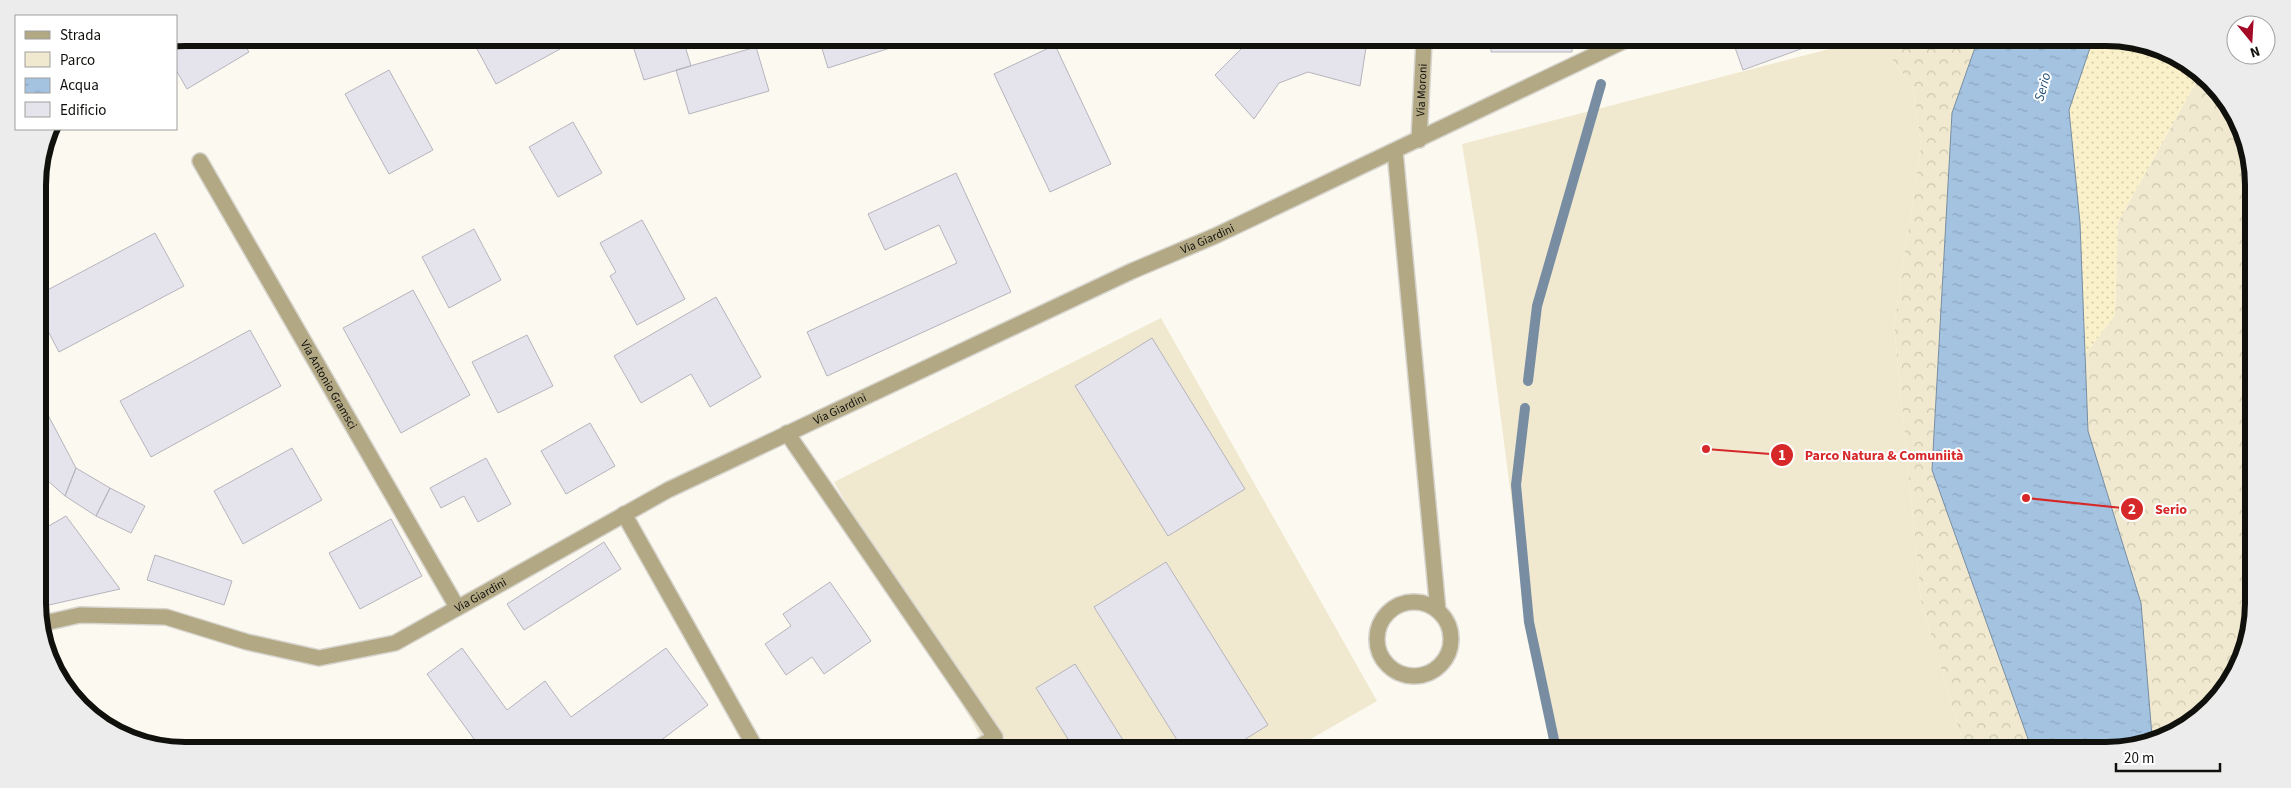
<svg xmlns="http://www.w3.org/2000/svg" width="2291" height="788" font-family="'Source Sans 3',sans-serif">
<defs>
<pattern id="forest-crowns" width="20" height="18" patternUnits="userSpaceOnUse" patternTransform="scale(1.25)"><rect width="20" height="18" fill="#f0e9cf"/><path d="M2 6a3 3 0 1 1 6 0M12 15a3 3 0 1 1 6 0" fill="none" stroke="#cdc7b1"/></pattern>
<pattern id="sand-dots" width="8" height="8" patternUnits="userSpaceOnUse" patternTransform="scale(1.25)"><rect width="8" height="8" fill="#faf0ca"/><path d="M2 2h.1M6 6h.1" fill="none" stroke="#d5cdac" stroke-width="1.8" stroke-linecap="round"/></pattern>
<pattern id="water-ripples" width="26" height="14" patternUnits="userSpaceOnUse" patternTransform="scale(1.25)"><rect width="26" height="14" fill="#a4c3e1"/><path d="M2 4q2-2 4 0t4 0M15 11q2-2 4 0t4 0" fill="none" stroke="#8ca6c0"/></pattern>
</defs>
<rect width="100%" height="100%" fill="#fcf9f1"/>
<path fill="url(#forest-crowns)" d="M1879 42H1977L1952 113 1932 470 2032 750H1965L1921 601 1894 325 1921 146 1913 87Z
M2199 77 2217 88 2251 157 2248 641C2242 655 2237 672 2229 684 2215 705 2179 735 2155 741L2152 736 2141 603 2088 431 2085 355 2115 315 2118 222Z"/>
<path fill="url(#sand-dots)" d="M2092 42 2144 43 2199 77 2118 222 2115 315 2085 355 2080 223 2069 110Z"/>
<path fill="#f0e9cf" d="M1856 42H1879L1913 87 1921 146 1894 325 1921 601 1965 750 1561 749 1521 573 1478 242 1462 144Z
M1161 318 1377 701 1295 748 973 747 983 741 834 482Z"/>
<path fill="url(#water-ripples)" stroke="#788da1" d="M1977 42H2092L2069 110 2080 223 2088 431 2141 603 2152 736 2155 741 2115 750H2032L1932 470 1952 113Z"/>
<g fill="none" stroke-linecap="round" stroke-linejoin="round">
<path stroke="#788da1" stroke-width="10" d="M1528 381 1537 306 1601 84
M1525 408 1516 485 1529 622 1556 749"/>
</g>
<path fill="#e5e4ed" stroke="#b6b4bc" d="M185 38H240L249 52 187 89 176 70V39Z
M471 38H554L560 49 496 84Z
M627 39H683L691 66 644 80 632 43 628 44Z
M819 39H887L890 48 828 68Z
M1250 40 1367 41 1360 86 1308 72 1279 83 1254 119 1215 75Z
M1491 41H1572V52H1491Z
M1733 42H1820L1743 70Z
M1055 45 1111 164 1050 192 994 74Z
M756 47 769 91 689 114 676 70Z
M389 70 433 150 389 174 345 94Z
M573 122 602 173 558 197 529 147Z
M956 173 1011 292 827 376 807 332 957 263 939 225 885 250 868 214Z
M642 220 685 299 637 325 610 276 616 272 600 243Z
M474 229 501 280 449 308 422 257Z
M155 233 184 286 59 352 39 314 38 295Z
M413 290 470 395 401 433 343 328Z
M716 297 761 377 710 407 691 374 641 403 614 356Z
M250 330 281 386 151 457 120 401Z
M527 335 553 386 498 413 472 362Z
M1152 338 1245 489 1168 536 1075 386Z
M48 415 76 468 65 496 48 481 39 485V420Z
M590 423 615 466 566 494 541 451Z
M292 448 322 500 243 544 214 491Z
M486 458 511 504 478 522 464 496 441 508 430 488Z
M76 468 110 488 96 516 65 496Z
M110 488 145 506 131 533 96 516Z
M40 489 49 510 40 516Z
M66 516 120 589 40 607V531Z
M391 519 422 576 360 609 329 553Z
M604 542 621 569 524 630 507 604Z
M155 555 232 581 224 605 147 580Z
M1166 562 1268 725 1231 748H1182L1094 607Z
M830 582 871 641 824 674 812 657 786 675 765 644 791 626 783 614Z
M462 648 507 710 545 681 571 717 666 648 708 705 652 747 479 746 427 674Z
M1075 664 1128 748H1055L1068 739 1036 688Z"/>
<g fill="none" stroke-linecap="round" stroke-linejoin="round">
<defs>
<path id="lane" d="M1395 151 1438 611
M787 433 995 737 979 747
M1377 639a37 37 0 1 1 74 0a37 37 0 1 1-74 0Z"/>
<g id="street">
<path id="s1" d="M1419 140 1424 41"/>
<path id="s2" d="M200 161 457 607"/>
<path d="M624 514 755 747"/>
<path id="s3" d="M40 624 80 615 166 617 247 642 319 658 395 643 668 490 1132 271 1215 236 1624 41"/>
</g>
</defs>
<use href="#lane" stroke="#d6d4cd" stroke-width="18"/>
<use href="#street" stroke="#d6d4cd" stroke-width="18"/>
<use href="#lane" stroke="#b3a884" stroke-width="15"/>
<use href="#street" stroke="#b3a884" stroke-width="15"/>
</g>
<g text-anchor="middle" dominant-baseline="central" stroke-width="4" stroke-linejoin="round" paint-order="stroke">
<g font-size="12" fill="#10100d" stroke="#fff">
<text stroke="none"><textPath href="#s1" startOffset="50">Via Moroni</textPath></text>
<text stroke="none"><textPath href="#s3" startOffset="1271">Via Giardini</textPath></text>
<text stroke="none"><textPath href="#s2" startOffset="258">Via Antonio Gramsci</textPath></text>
<text stroke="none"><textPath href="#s3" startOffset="866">Via Giardini</textPath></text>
<text stroke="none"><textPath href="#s3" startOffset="461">Via Giardini</textPath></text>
</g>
<g font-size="14" font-style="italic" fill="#24527a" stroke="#fff">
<text transform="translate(2043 87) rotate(-75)">Serio</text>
</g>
</g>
<path d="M0 0H2291V788H0ZM185 46H2106A139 139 0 0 1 2245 185V603A139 139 0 0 1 2106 742H185A139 139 0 0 1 46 603V185A139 139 0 0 1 185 46Z" fill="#ececec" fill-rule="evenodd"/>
<path fill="none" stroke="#10100d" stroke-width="6" d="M185 46H2106A139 139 0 0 1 2245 185V603A139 139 0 0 1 2106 742H185A139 139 0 0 1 46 603V185A139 139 0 0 1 185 46Z"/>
<path fill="none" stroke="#d62828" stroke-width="2" d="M1706 449L1782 455M2026 498L2132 509"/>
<g fill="#d62828" stroke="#fff" stroke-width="2">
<circle cx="1706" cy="449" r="5"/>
<circle cx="2026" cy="498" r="5"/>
<circle cx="1782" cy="455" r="12"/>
<circle cx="2132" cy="509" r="12"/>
</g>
<g font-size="15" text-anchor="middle" font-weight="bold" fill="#fff">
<text x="1782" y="460">1</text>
<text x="2132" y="514">2</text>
</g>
<g font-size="14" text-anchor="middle" font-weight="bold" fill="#d62828" stroke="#fff" stroke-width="4" stroke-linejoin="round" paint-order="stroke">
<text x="1884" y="460">Parco Natura &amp; Comuniità</text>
<text x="2171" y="514">Serio</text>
</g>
<rect x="15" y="15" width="162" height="115" fill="#ffffff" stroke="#9f9f9e"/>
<rect x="25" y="31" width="25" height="8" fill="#b3a884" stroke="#9f9f9e"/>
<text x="60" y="40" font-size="15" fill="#10100d">Strada</text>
<rect x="25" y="52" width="25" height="15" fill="#f0e9cf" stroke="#9f9f9e"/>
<text x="60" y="65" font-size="15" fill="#10100d">Parco</text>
<rect x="25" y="78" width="25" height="15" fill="url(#water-ripples)" stroke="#9f9f9e"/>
<text x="60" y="90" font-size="15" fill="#10100d">Acqua</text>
<rect x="25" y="102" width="25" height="15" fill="#e5e4ed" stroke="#9f9f9e"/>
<text x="60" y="115" font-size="15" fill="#10100d">Edificio</text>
<g transform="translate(2251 40) rotate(162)"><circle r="24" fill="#ffffff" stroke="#9f9f9e"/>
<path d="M0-4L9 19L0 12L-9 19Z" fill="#a40925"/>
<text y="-8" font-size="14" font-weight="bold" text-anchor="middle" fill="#10100d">N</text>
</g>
<path d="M2116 763v8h104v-8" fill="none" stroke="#10100d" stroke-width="2.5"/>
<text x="2124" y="763" font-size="15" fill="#10100d" stroke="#ffffff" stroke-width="4" paint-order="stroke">20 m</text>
</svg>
